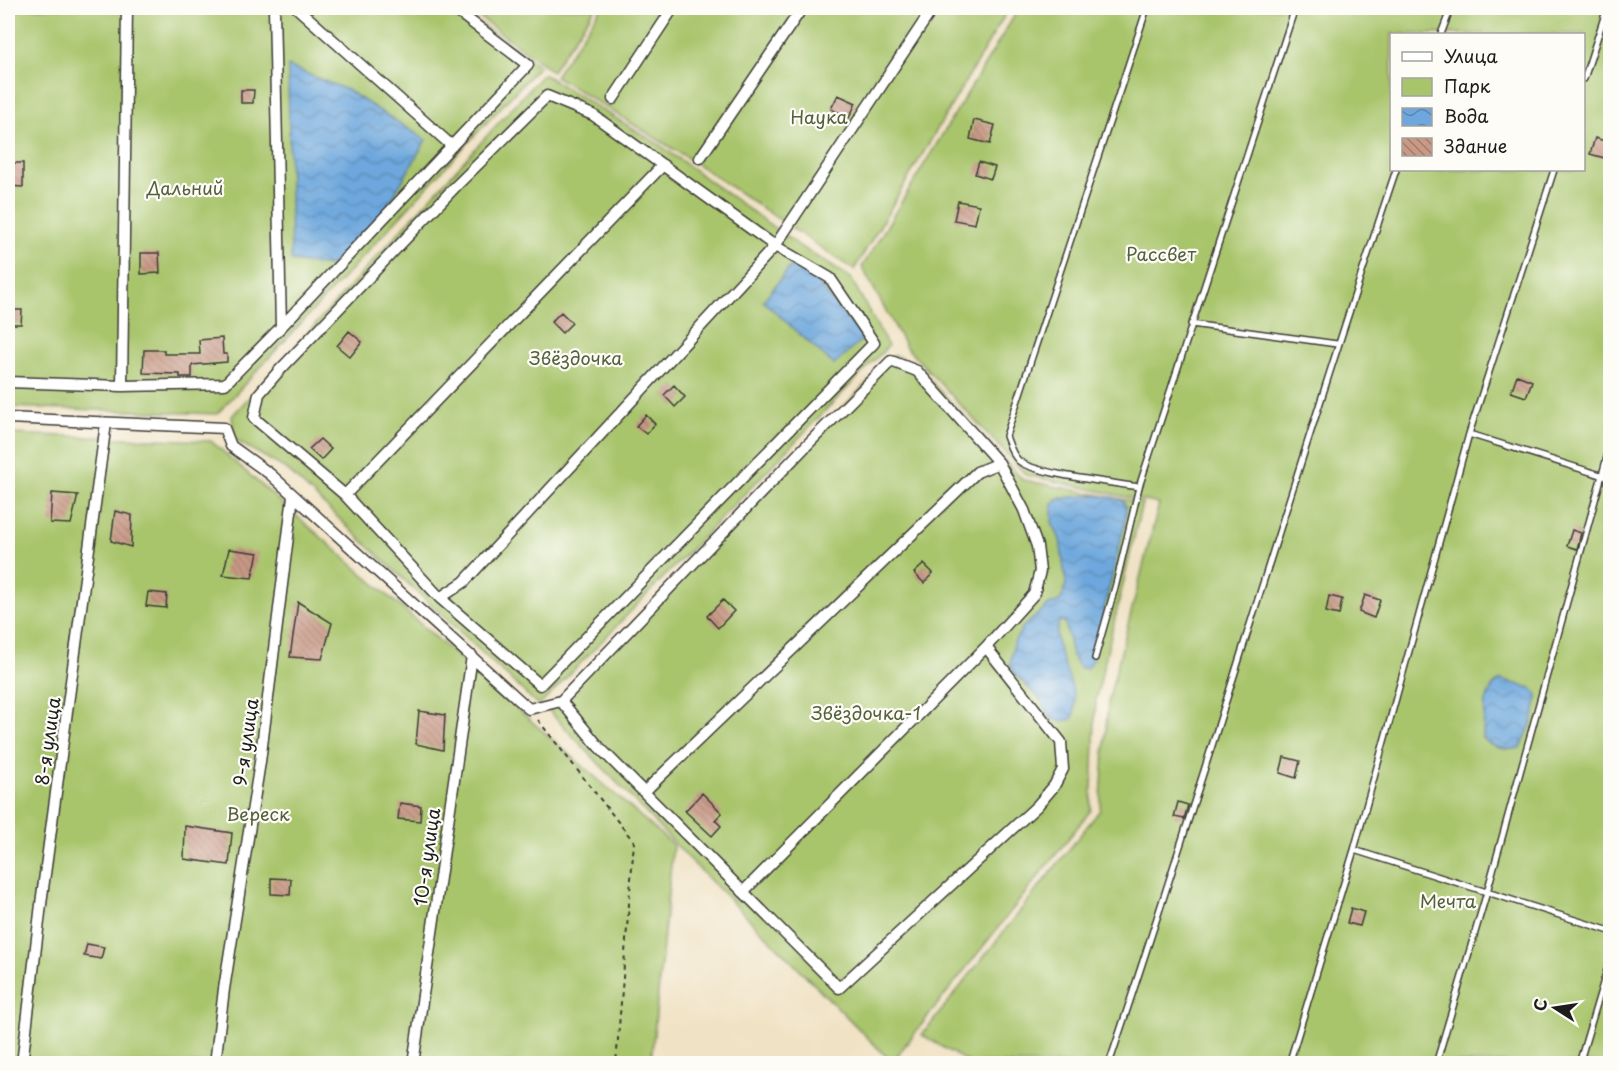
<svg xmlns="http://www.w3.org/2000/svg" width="1618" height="1071" font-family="'Playpen Sans',sans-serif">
<defs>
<pattern id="water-waves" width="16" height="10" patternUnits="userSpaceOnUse" patternTransform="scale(1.5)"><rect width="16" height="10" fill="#6da7dd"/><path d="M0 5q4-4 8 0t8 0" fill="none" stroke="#5987b2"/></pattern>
<pattern id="building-back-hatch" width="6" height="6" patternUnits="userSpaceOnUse" patternTransform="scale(1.5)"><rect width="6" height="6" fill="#c99986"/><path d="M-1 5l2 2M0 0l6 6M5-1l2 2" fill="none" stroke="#a27c6d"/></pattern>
</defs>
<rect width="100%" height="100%" fill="#fdfcf7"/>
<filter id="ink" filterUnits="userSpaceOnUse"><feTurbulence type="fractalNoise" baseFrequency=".0167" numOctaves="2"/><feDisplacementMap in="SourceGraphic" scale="12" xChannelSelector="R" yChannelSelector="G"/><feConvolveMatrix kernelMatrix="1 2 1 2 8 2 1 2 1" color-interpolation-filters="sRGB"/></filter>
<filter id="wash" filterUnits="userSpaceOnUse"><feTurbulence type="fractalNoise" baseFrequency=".008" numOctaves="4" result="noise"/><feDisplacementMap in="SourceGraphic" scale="24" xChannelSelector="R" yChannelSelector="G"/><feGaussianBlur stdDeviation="1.35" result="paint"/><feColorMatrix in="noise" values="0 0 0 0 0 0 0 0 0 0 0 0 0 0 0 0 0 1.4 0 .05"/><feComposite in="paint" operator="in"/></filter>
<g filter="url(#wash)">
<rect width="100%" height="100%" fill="#f0e2c4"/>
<path fill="#a9c56c" stroke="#627044" stroke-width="1.5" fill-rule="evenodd" d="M8 8H458L539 66 217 414 8 407Z
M467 8H595L552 71Z
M601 8H1009L854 270 691 160 555 76Z
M1019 8H1610V1063L971 1064 922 1035 1100 810 1108 702 1159 504 1026 475 906 347 862 267ZM1392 34H1584V170H1392Z
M543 74 658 144 801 247 851 278 888 346 539 706 286 469 235 440 232 416Z
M894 355 916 365 1023 480 1142 503 1096 699 1091 810 892 1062 697 867 548 710Z
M8 434 211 441 673 845 651 1063 8 1064Z"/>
<path fill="url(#water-waves)" stroke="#44627c" stroke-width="1.5" d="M288 66 347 90 426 140 378 223 329 266 291 261Z
M790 267 806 268 863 339 834 365 763 301Z
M1088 495 1113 497 1123 501 1126 508 1125 523 1092 660 1087 669 1080 668 1072 656 1065 622 1060 621C1045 647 1086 690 1072 719L1062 721 1052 719 1040 699 1015 674 1010 665 1014 642 1023 627 1049 605 1056 603 1062 598 1066 584 1060 540 1052 522V504L1056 499Z
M1501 680 1531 688 1537 695C1537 714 1529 731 1520 748 1506 751 1493 749 1483 738 1484 718 1482 690 1501 680Z"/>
<g id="blocks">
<path fill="url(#building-back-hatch)" d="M241 90H254L253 103H241Z
M838 95 856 103 849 118 831 109Z
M974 120 995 125 990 144 970 139Z
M1595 138 1611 143 1608 159 1590 154Z
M979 162 995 167 991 179 975 174Z
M8 163H23V187L8 186Z
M958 201 979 205 975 224 954 220Z
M141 253H159L160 273 141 274Z
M8 310H22L21 324H8Z
M561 312 572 323 562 333 551 322Z
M349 331 362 342 350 357 337 346Z
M222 338 223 354H227V362L192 365V377H180V374L143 373 144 350H164V354H200L199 340Z
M1517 375 1532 381 1526 397 1511 392Z
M674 385 685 397 675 407 664 395Z
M646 415 655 424 646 434 636 426Z
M320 439 331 449 321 460 309 449Z
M52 493 78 495 71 524 50 523Z
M115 511 132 515 131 547 111 541Z
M1572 530 1581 533 1577 549 1567 546Z
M229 549 258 553 252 578 223 575Z
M924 564 933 573 924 583 914 573Z
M148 592 167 594 166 608 146 606Z
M1365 595 1380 600 1374 618 1359 612Z
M1329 596 1342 599 1339 615 1326 612Z
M723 600 734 611 718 628 707 616Z
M298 602 332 623 322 659 290 657Z
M419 711 445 715 443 750 416 744Z
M1284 757 1300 761 1296 778 1280 773Z
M702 793 722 813 715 820 721 826 712 836 685 811Z
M1178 802 1188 805 1184 819 1174 817Z
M400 803 421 806 420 821 398 819Z
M185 826 232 833 229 865 184 859Z
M271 878 291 879 290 895 271 894Z
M1351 908 1364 912 1360 926 1347 923Z
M87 944 104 947 101 959 84 956Z"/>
</g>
</g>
<g filter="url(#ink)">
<use href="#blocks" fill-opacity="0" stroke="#3c3a35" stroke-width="1.5"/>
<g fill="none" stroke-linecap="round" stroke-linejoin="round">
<defs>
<path id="lane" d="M1441 34 1451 8
M1584 79 1607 8
M1191 324 1337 344
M1469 434 1610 478
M1139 487C1115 483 1034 474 1019 461 1012 455 1009 444 1006 436L1147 8
M1095 658 1116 584 1139 487 1295 8
M1354 850 1610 931
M1109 1064C1209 767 1296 466 1396 170
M1289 1064 1354 850 1469 434 1554 170
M1436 1064 1487 892 1610 446
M1579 1064 1610 960"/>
<path id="street" d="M274 8 281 327
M297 8 452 146
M499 8H500
M547 96 593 115 775 246 830 278 874 343 540 685 440 598 345 495 254 418 259 394 278 372 456 186Z
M613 99 673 8
M700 158 802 8
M8 382 122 386 225 384 281 327 528 65 453 8
M122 386 127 8
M8 418 224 428 231 446 270 474 529 709 561 701 804 448 891 361 917 371 999 463 1024 510 1037 546 1040 571 1034 594 986 647 743 892
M345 495 663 165
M440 598 464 582 775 246 933 8
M561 701 599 747 839 988 1037 806 1054 786 1063 769 1061 742 986 647
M644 792 977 472 999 463
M22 1064 42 896 106 423
M215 1064 224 989 260 762 293 496
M413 1064 472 656"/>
</defs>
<use href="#lane" stroke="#3c3a35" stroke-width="8"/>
<use href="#street" stroke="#3c3a35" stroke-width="13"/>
<path stroke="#3c3a35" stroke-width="2" stroke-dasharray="4.5 4.5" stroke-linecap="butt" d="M538 720 634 842 616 1064"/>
<use href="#lane" stroke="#fff" stroke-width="5"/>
<use href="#street" stroke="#fff" stroke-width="10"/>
</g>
</g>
<g text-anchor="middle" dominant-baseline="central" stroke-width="4.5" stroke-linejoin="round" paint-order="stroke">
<g font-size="18" fill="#54603c" stroke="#fdfcf7">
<text x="819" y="116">Наука</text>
<text x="185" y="187">Дальний</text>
<text x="1161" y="253">Рассвет</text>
<text x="576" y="357">Звёздочка</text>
<text x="866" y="712">Звёздочка-1</text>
<text x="258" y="813">Вереск</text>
<text x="1448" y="900">Мечта</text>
</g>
<g font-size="18" fill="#1c1c1c" stroke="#fdfcf7">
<text transform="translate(47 741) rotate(-82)">8-я улица</text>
<text transform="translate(245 742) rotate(-82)">9-я улица</text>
<text transform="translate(426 857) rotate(-82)">10-я улица</text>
</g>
</g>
<rect width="1618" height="1071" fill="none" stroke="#fdfcf7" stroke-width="30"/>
<rect x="1390" y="33" width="195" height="138" fill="#fdfcf7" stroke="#a3a29f" stroke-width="1.5"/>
<rect x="1402" y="52" width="30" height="9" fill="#ffffff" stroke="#a3a29f" stroke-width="1.5"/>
<text x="1444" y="63" font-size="18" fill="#1c1c1c">Улица</text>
<rect x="1402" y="78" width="30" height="18" fill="#a9c56c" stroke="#a3a29f" stroke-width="1.5"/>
<text x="1444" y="93" font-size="18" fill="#1c1c1c">Парк</text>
<rect x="1402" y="108" width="30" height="18" fill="url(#water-waves)" stroke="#a3a29f" stroke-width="1.5"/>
<text x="1444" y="123" font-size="18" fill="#1c1c1c">Вода</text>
<rect x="1402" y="138" width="30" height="18" fill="url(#building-back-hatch)" stroke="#a3a29f" stroke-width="1.5"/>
<text x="1444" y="153" font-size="18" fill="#1c1c1c">Здание</text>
<g transform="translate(1555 1008) rotate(282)" stroke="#fdfcf7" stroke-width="4.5" paint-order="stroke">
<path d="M0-4.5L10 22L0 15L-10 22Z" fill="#1c1c1c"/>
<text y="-9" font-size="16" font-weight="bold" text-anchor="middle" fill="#1c1c1c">С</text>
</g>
</svg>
